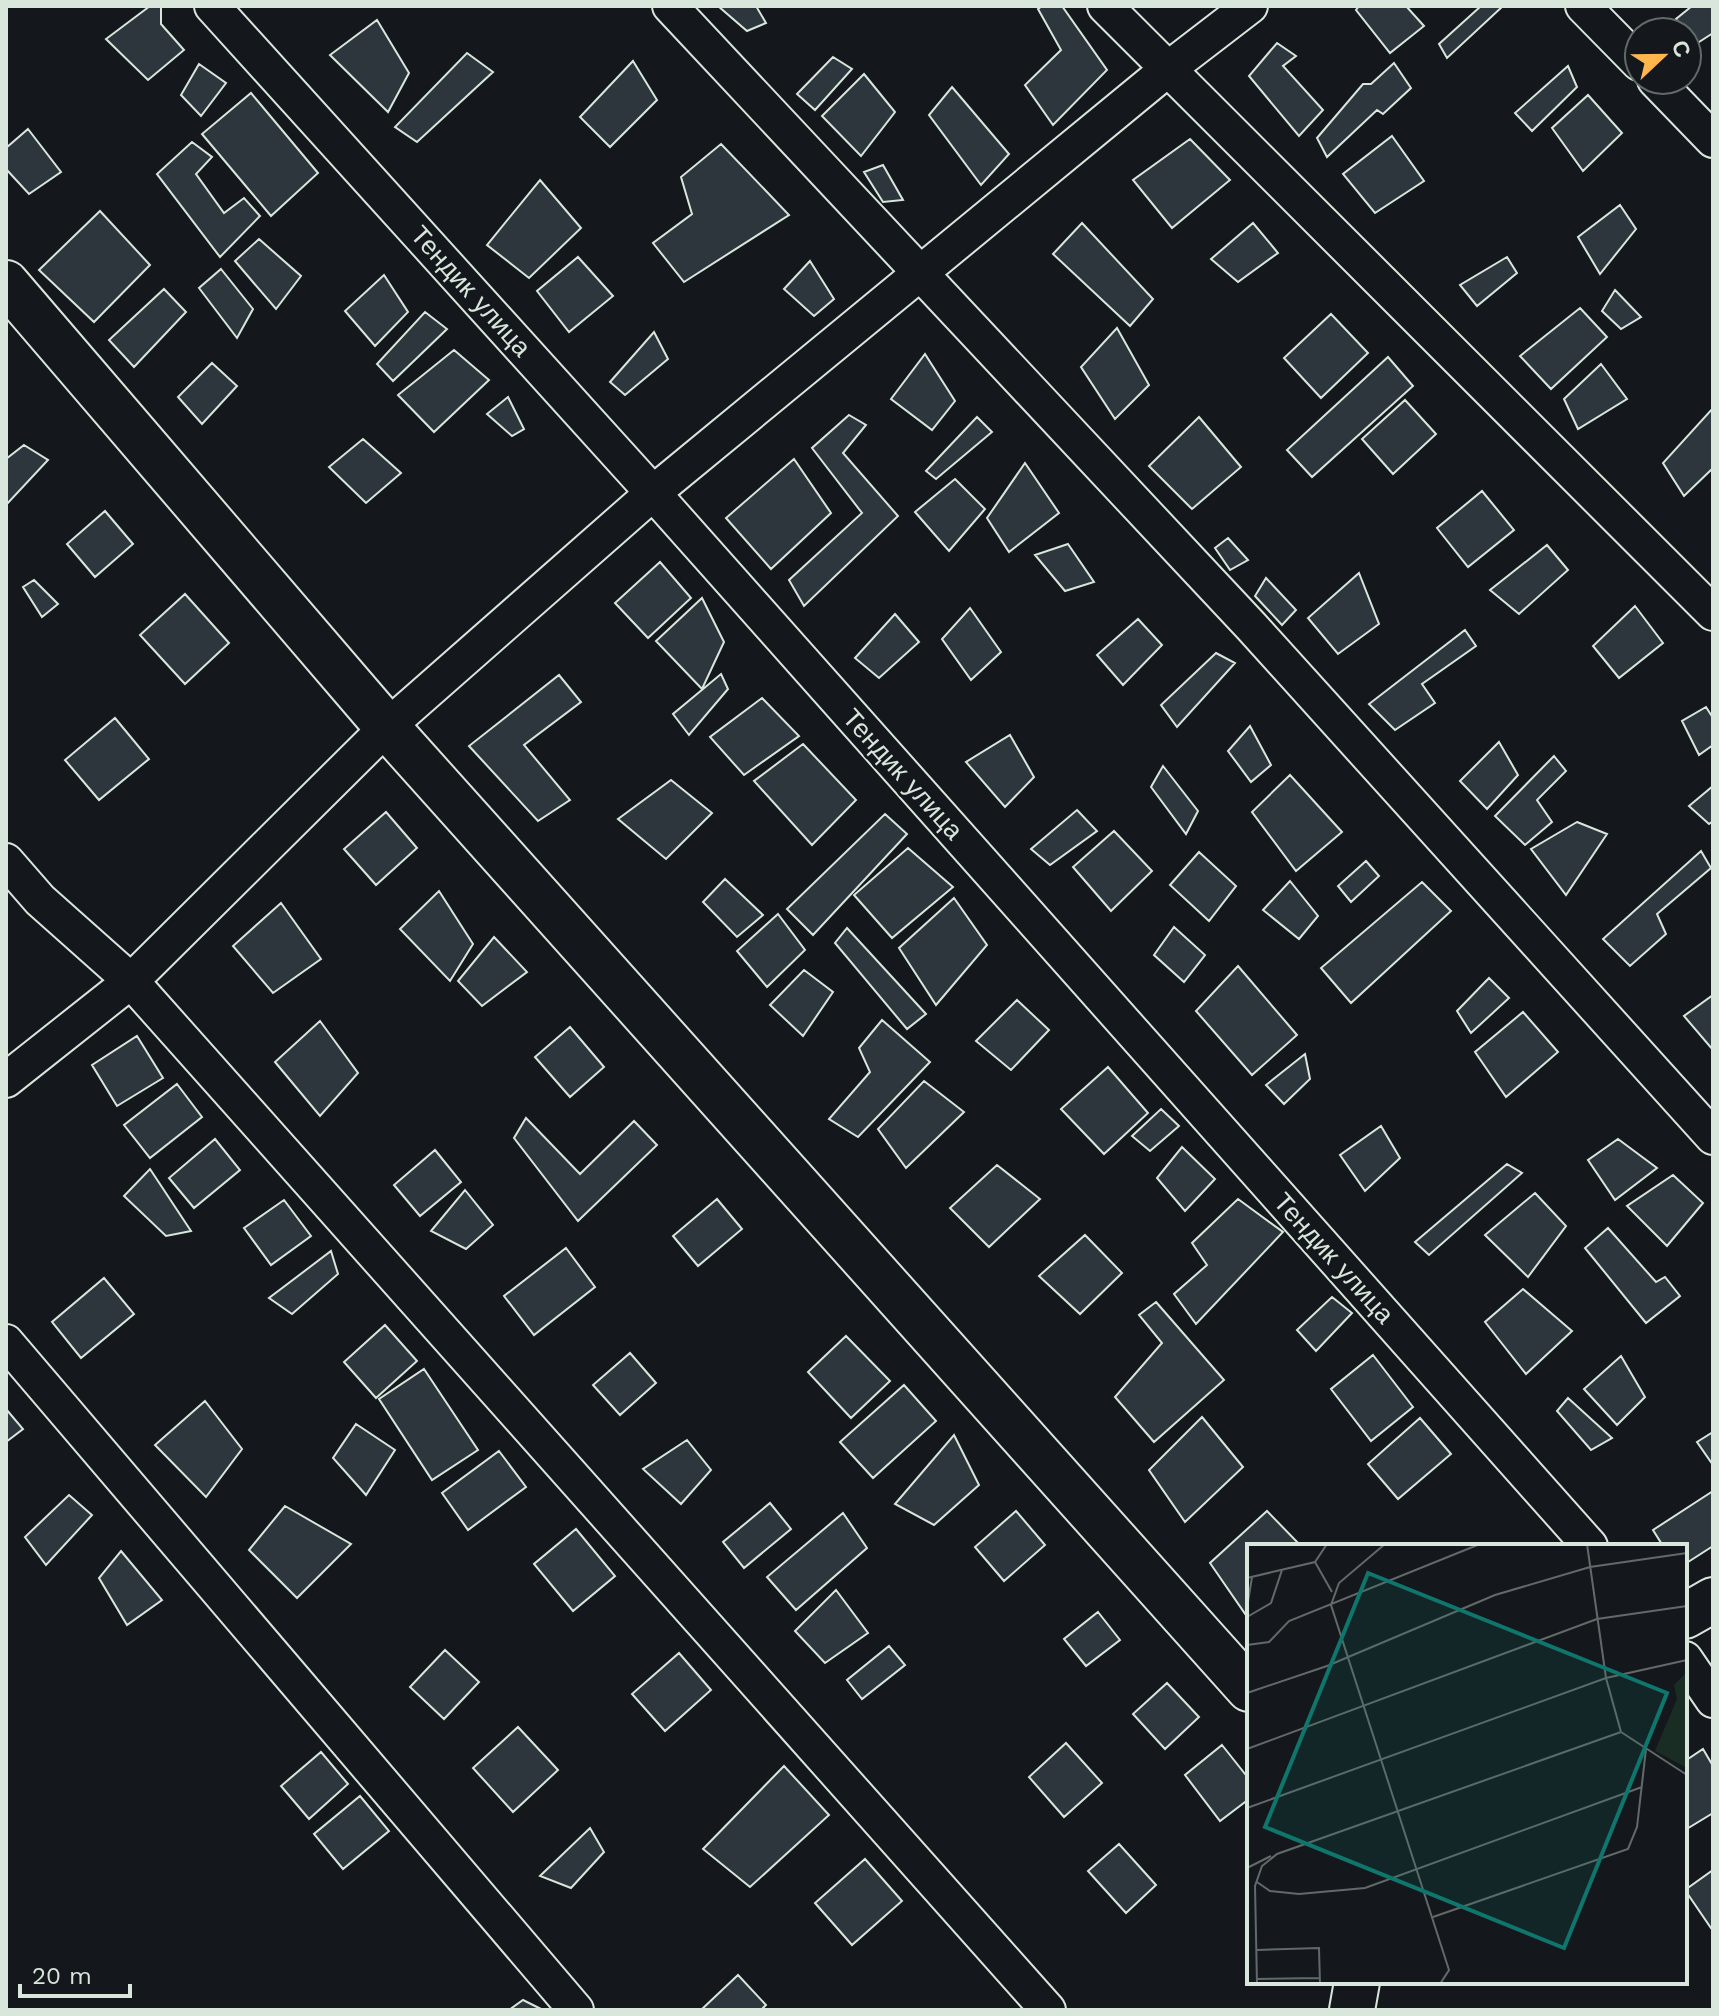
<svg xmlns="http://www.w3.org/2000/svg" width="1719" height="2016" font-family="'Work Sans',sans-serif">
<rect width="100%" height="100%" fill="#14181c"/>
<path fill="#2c363c" stroke="#d8e6dc" stroke-width="2" d="M150 6H161V24L184 50 148 80 106 39Z
M718 6H756L766 23 747 31Z
M1042 6H1062L1107 70 1053 125 1025 85 1061 50 1038 9Z
M1359 6H1406L1424 26 1390 53 1356 10Z
M1481 6H1503L1447 58 1439 44Z
M1692 6H1713V33L1696 44 1676 19Z
M377 20 409 73 388 112 330 55Z
M1277 43 1296 56 1283 66 1323 110 1299 136 1249 76Z
M467 53 493 72 417 142 395 127Z
M833 57 852 69 815 110 797 94Z
M633 61 657 100 610 147 580 117Z
M1394 63 1411 88 1383 114 1377 110 1327 157 1317 138 1363 84H1371Z
M199 64 226 83 201 116 181 95Z
M1568 66 1577 87 1532 131 1515 113Z
M864 74 895 112 861 156 822 116Z
M952 87 1009 154 981 185 929 115Z
M251 93 318 173 271 216 202 134Z
M1588 95 1622 133 1583 171 1552 128Z
M28 129 61 172 29 194 6 169V148Z
M1392 136 1424 181 1375 213 1343 174Z
M1190 139 1230 180 1172 228 1133 180Z
M192 142 212 157 196 174 224 213 244 198 260 216 220 257 157 174Z
M721 144 789 215 684 282 653 243 692 214 681 177Z
M883 165 903 200 883 202 864 172Z
M540 180 581 228 529 278 487 245Z
M1620 205 1636 229 1600 274 1578 237Z
M100 211 150 265 94 322 39 270Z
M1082 223 1153 299 1130 326 1053 254Z
M1253 223 1278 253 1238 282 1211 259Z
M259 239 301 276 276 309 235 261Z
M578 257 613 296 569 332 537 291Z
M1507 257 1517 273 1477 306 1460 285Z
M810 261 834 299 814 316 784 289Z
M221 269 253 309 237 338 199 288Z
M384 275 408 312 375 346 345 311Z
M164 289 186 312 134 367 109 340Z
M1615 290 1641 317 1621 329 1602 311Z
M1580 308 1607 337 1551 389 1520 356Z
M425 312 447 329 393 381 377 364Z
M1331 314 1368 353 1321 398 1284 358Z
M1117 328 1149 385 1115 419 1081 367Z
M654 332 668 359 625 395 610 382Z
M454 350 489 380 434 432 398 395Z
M925 354 955 401 932 430 891 399Z
M1388 357 1413 386 1312 477 1287 450Z
M212 363 237 386 202 424 178 397Z
M1601 364 1627 399 1578 429 1564 399Z
M508 397 524 429 512 436 487 414Z
M1405 400 1436 434 1393 474 1362 439Z
M1713 408V468L1684 496 1663 463Z
M849 415 866 425 843 453 898 516 804 606 789 580 862 513 812 448Z
M977 417 992 432 936 479 926 471Z
M1199 417 1241 467 1192 509 1149 466Z
M363 439 401 473 366 503 329 467Z
M24 445 48 460 6 505V459Z
M794 459 831 513 771 569 726 518Z
M1025 463 1059 513 1009 552 987 518Z
M955 479 985 509 949 551 915 512Z
M1482 491 1514 530 1468 567 1437 528Z
M105 511 133 544 95 577 67 544Z
M1228 538 1248 560 1230 570 1215 548Z
M1068 544 1094 582 1065 591 1035 555Z
M1547 545 1568 570 1519 614 1490 590Z
M660 562 691 598 648 638 615 603Z
M1359 573 1379 624 1338 654 1308 618Z
M1266 578 1296 610 1282 625 1255 596Z
M34 580 58 604 42 617 23 587Z
M185 594 229 643 185 684 140 635Z
M702 598 724 642 702 689 656 641Z
M1635 606 1663 643 1619 678 1593 646Z
M970 608 1001 652 971 680 942 639Z
M895 614 919 642 879 678 855 658Z
M1138 619 1162 645 1123 685 1097 655Z
M1465 630 1476 646 1422 684 1435 703 1395 730 1369 704Z
M1216 653 1235 663 1177 727 1161 705Z
M721 674 728 689 689 735 673 714Z
M559 675 581 702 524 745 570 800 538 821 469 746Z
M762 698 799 736 744 775 710 737Z
M1706 707 1713 718V745L1699 755 1682 721Z
M115 718 149 759 99 800 65 760Z
M1250 726 1271 765 1251 782 1228 751Z
M1010 735 1034 777 1005 807 966 762Z
M1499 742 1518 775 1487 809 1460 781Z
M803 744 856 800 812 845 754 781Z
M1554 756 1566 771 1537 800 1552 822 1525 845 1495 816Z
M1163 766 1198 811 1186 834 1151 787Z
M1290 775 1342 832 1296 871 1252 812Z
M671 780 712 813 666 859 618 819Z
M1713 786V821L1709 824 1689 806Z
M1077 810 1097 831 1050 865 1031 849Z
M386 812 417 848 376 885 344 849Z
M885 814 907 834 813 935 787 909Z
M1577 822 1607 834 1566 895 1531 849Z
M1114 831 1152 871 1111 911 1073 867Z
M908 848 953 887 892 938 854 895Z
M1701 851 1711 868 1657 914 1666 934 1630 966 1603 939Z
M1199 852 1236 886 1209 921 1170 885Z
M1366 861 1379 876 1351 902 1338 886Z
M725 879 763 915 737 937 703 902Z
M1290 881 1318 916 1299 939 1263 910Z
M1422 882 1451 911 1351 1003 1321 968Z
M439 891 473 944 450 981 400 929Z
M954 898 987 945 936 1005 899 948Z
M281 903 321 959 273 993 233 946Z
M778 914 805 950 767 987 737 951Z
M1174 927 1205 955 1184 982 1154 955Z
M847 928 926 1014 907 1029 835 943Z
M494 937 527 972 482 1006 458 981Z
M1238 966 1297 1035 1252 1075 1196 1011Z
M804 970 833 992 803 1036 770 1005Z
M1489 978 1509 998 1471 1033 1457 1011Z
M1713 995V1050L1684 1016Z
M1017 1000 1049 1030 1011 1070 976 1041Z
M1523 1012 1558 1052 1506 1097 1475 1052Z
M882 1020 930 1062 858 1137 829 1119 870 1072 859 1048Z
M320 1021 358 1073 320 1116 275 1062Z
M570 1027 604 1067 570 1097 535 1057Z
M137 1036 163 1078 117 1106 92 1065Z
M1305 1054 1310 1079 1284 1104 1266 1085Z
M1108 1067 1148 1113 1104 1154 1061 1109Z
M924 1081 964 1112 906 1168 878 1129Z
M177 1084 202 1117 150 1158 124 1125Z
M1161 1109 1179 1126 1150 1151 1132 1136Z
M526 1118 580 1174 634 1121 657 1145 578 1221 514 1138Z
M1381 1126 1400 1158 1365 1191 1340 1155Z
M215 1139 240 1170 194 1208 169 1178Z
M1618 1139 1657 1168 1615 1200 1588 1160Z
M1182 1147 1215 1179 1185 1211 1157 1178Z
M435 1150 461 1182 420 1216 394 1185Z
M1507 1164 1522 1173 1429 1255 1415 1242Z
M997 1165 1040 1199 989 1247 950 1208Z
M150 1169 191 1231 166 1236 124 1196Z
M1673 1175 1703 1203 1667 1246 1627 1206Z
M465 1190 493 1225 466 1249 431 1231Z
M1535 1193 1566 1226 1528 1277 1485 1235Z
M717 1199 742 1229 698 1266 673 1236Z
M1238 1199 1283 1232 1196 1324 1174 1294 1207 1265 1192 1243Z
M284 1200 311 1236 271 1265 244 1228Z
M1608 1228 1656 1282 1665 1277 1680 1296 1646 1323 1585 1248Z
M1085 1235 1122 1273 1080 1314 1039 1276Z
M566 1248 595 1287 534 1335 504 1296Z
M331 1251 338 1274 292 1314 269 1298Z
M104 1278 134 1314 81 1358 52 1322Z
M1523 1289 1572 1331 1526 1374 1485 1322Z
M1332 1297 1352 1313 1316 1351 1297 1330Z
M1156 1302 1224 1380 1154 1442 1115 1397 1162 1343 1139 1315Z
M385 1325 417 1361 376 1398 344 1362Z
M846 1336 890 1381 851 1418 808 1372Z
M630 1353 656 1383 620 1415 593 1385Z
M1373 1355 1413 1407 1371 1441 1331 1389Z
M1621 1356 1645 1397 1617 1425 1584 1389Z
M424 1369 478 1450 432 1480 379 1399Z
M904 1385 936 1421 873 1478 840 1442Z
M1568 1398 1612 1438 1591 1450 1557 1411Z
M205 1401 242 1449 206 1497 155 1445Z
M6 1409 23 1429 6 1442Z
M1202 1417 1243 1467 1185 1522 1149 1470Z
M1420 1418 1451 1454 1398 1499 1368 1464Z
M356 1424 395 1450 366 1495 333 1458Z
M1713 1432V1465L1697 1442Z
M954 1435 979 1485 934 1525 895 1504Z
M687 1440 711 1470 681 1504 643 1469Z
M499 1451 526 1487 468 1530 442 1493Z
M1713 1491V1546L1685 1564V1546H1663L1653 1530Z
M69 1495 92 1515 46 1565 25 1537Z
M770 1503 791 1529 744 1568 723 1542Z
M285 1506 351 1544 297 1598 249 1550Z
M1016 1511 1045 1545 1004 1581 975 1547Z
M1267 1511 1301 1546H1249L1248 1618 1210 1563Z
M843 1513 867 1548 796 1610 767 1577Z
M576 1529 615 1576 573 1611 534 1564Z
M121 1551 162 1600 127 1625 99 1578Z
M836 1590 868 1633 825 1663 795 1631Z
M1098 1612 1120 1640 1086 1666 1064 1639Z
M889 1646 905 1665 862 1699 847 1680Z
M445 1650 479 1682 444 1719 410 1687Z
M679 1653 711 1690 665 1731 632 1694Z
M1167 1683 1199 1717 1165 1749 1133 1714Z
M518 1727 558 1770 513 1812 473 1768Z
M1066 1743 1102 1783 1064 1817 1029 1777Z
M1222 1745 1249 1779V1799L1220 1821 1185 1775Z
M1703 1749 1713 1766V1813L1685 1830V1761Z
M321 1752 348 1784 309 1819 281 1786Z
M784 1766 829 1815 750 1887 703 1849Z
M360 1796 389 1831 343 1869 314 1834Z
M590 1828 604 1852 571 1888 540 1876Z
M1119 1844 1156 1885 1126 1913 1088 1871Z
M865 1859 902 1901 852 1945 815 1903Z
M1713 1870V1931L1685 1890Z
M738 1975 766 2005 761 2010H701Z
M523 2000 543 2010H509Z"/>
<g fill="none" stroke-linecap="round" stroke-linejoin="round">
<defs>
<path id="street" d="M212 6 653 493 1590 1546
M670 6 1251 626 1713 1137
M1105 6 1713 613
M1583 6 1639 63
M1655 80 1713 140
M6 861 40 900 131 981 1048 2010
M6 1080 131 981 387 727 653 493 1168 69 1250 6
M6 1342 576 2010
M1685 1659 1713 1700"/>
<path id="secondary" d="M6 283 387 727 1249 1689
M1685 1616 1713 1600
M1352 2010 1357 1982"/>
</defs>
<use href="#street" stroke="#d8e6dc" stroke-width="38"/>
<use href="#secondary" stroke="#d8e6dc" stroke-width="48"/>
<use href="#street" stroke="#14181c" stroke-width="34"/>
<use href="#secondary" stroke="#14181c" stroke-width="44"/>
</g>
<g text-anchor="middle" dominant-baseline="central" stroke-width="6" stroke-linejoin="round" paint-order="stroke">
<g font-size="26" fill="#d8e6dc" stroke="#14181c">
<text transform="translate(471 291) rotate(48)">Тендик улица</text>
<text transform="translate(903 774) rotate(48)">Тендик улица</text>
<text transform="translate(1334 1258) rotate(48)">Тендик улица</text>
</g>
</g>
<g transform="translate(1247 1544)">
<rect width="440" height="440" fill="#14181c"/>
<path d="M440 128V224L408 207 430 155 427 141Z" fill="#1a2d24"/>
<path fill="none" stroke="#626a69" stroke-width="2" d="M138 0 92 39 84 61 202 426 193 440M340 0 359 134 374 188M68 18 85 48M0 34 68 18 80 0M0 64 5 33M0 73 24 59 35 26M0 101 22 98 42 77 233 0M0 149 80 122 248 51 343 23 440 9M374 188 440 231M0 205 350 75 440 62M0 264 359 134 440 116M0 324 24 312M10 338 23 347 52 350 118 344 395 243M186 373 381 305 390 283 399 205M10 406 72 404 73 440M10 435 73 434M10 440 8 342 15 322 30 310 374 188"/>
<path fill="#0f766e" fill-opacity="0.15" stroke="#0f766e" stroke-width="4" d="M121 29 420 149 317 404 18 283Z"/>
<rect width="440" height="440" fill="none" stroke="#d8e6dc" stroke-width="4"/>
</g>
<rect width="1719" height="2016" fill="none" stroke="#d8e6dc" stroke-width="16"/>
<g transform="translate(1663 56) rotate(68)"><circle r="38" fill="#14181c" stroke="#626a69" stroke-width="2"/>
<path d="M0-6L14 30L0 20L-14 30Z" fill="#ffb74d"/>
<text y="-12" font-size="22" font-weight="bold" text-anchor="middle" fill="#d8e6dc">С</text>
</g>
<path d="M20 1984v12h110v-12" fill="none" stroke="#d8e6dc" stroke-width="4"/>
<text x="32" y="1984" font-size="24" fill="#d8e6dc" stroke="#14181c" stroke-width="6" paint-order="stroke">20 m</text>
</svg>
